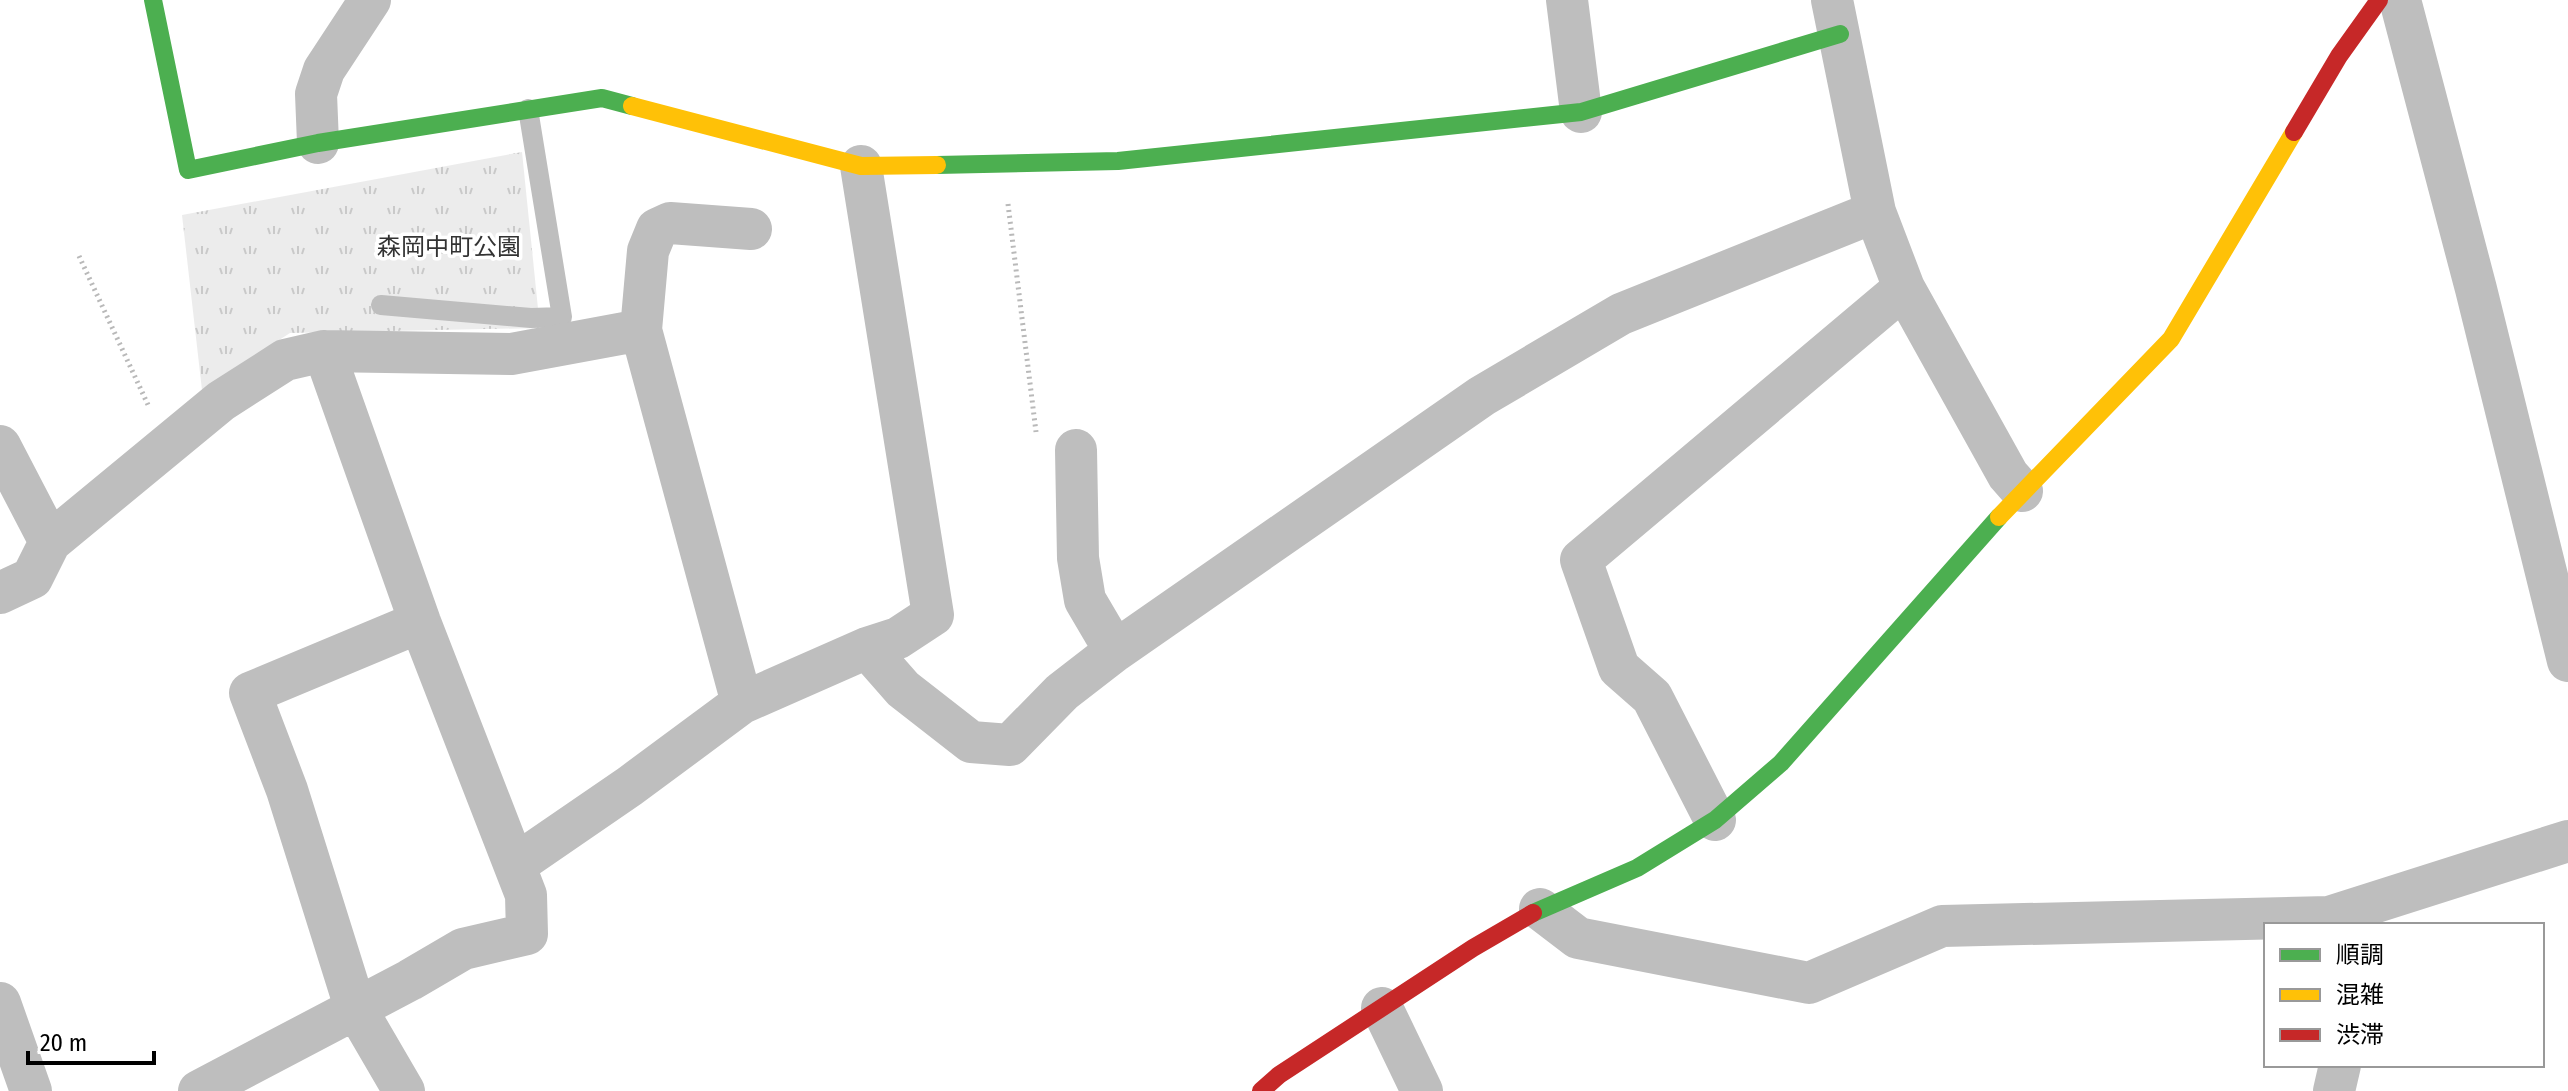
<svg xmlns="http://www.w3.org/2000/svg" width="2568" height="1091" font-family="'Fira Sans Condensed','Noto Sans JP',sans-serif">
<defs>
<pattern id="park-tufts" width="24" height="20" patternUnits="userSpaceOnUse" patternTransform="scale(2)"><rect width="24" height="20" fill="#ececec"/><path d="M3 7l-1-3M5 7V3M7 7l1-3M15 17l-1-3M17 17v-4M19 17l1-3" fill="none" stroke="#c9c9c9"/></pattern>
</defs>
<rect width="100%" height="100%" fill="#fff"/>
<path fill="url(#park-tufts)" d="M522 152 540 328 290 333 202 390 182 215Z"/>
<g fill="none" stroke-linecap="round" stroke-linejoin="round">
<path stroke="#b9b9b9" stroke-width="5" stroke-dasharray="2 4" stroke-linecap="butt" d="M1008 204 1036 432
M79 256 149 407"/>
<path stroke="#bebebe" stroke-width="20" d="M381 305 531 318 562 317 528 109"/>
<path stroke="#bebebe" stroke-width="42" d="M1567 0 1581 112
M1832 0 1875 212 1904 288 2008 475 2022 491
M2400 0 2476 289 2568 661
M318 143 316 94 324 70 370 0
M641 330 648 251 657 229 670 223 751 229
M0 446 50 542
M1076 450 1078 558 1085 600 1115 651
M0 593 32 578 50 542 221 401 285 360 324 351 511 354 641 330 742 703
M867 648 903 689 971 742 1010 745 1062 692 1115 651 1482 396 1621 314 1875 212
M1715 820 1652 697 1619 668 1581 560 1904 288
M515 865 630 786 742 703 867 648 898 638 933 615 861 166
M1540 909 1578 938 1809 983 1942 926 2329 917 2568 841
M0 1003 31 1091
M1382 1008 1422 1091
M199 1091 410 980 463 949 527 934 526 895 420 622 324 351
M404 1091 355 1007 287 790 250 693 420 622
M2334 1091 2340 1065"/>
<path stroke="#4caf50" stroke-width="18" d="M153 0 188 170 318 143 602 98 632 106
M937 165 1118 161 1581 112 1840 34
M1533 913 1637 868 1715 820 1781 763 1999 517"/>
<path stroke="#ffc107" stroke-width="18" d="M632 106 861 166 937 165
M1999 517 2171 339 2294 132"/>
<path stroke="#c62828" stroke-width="18" d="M2294 132 2339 56 2379 0
M1261 1091 1279 1075 1473 948 1533 913"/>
</g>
<g text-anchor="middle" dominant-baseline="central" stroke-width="7" stroke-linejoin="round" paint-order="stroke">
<g font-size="24" fill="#333" stroke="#fff">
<text x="449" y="247">森岡中町公園</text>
</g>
</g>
<rect x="2264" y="923" width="280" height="144" fill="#ffffff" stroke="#999999" stroke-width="2"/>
<rect x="2280" y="949" width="40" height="12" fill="#4caf50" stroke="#999999" stroke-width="2"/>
<text x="2336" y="963" font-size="24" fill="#000000">順調</text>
<rect x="2280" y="989" width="40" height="12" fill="#ffc107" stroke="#999999" stroke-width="2"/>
<text x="2336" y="1003" font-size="24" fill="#000000">混雑</text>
<rect x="2280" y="1029" width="40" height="12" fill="#c62828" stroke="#999999" stroke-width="2"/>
<text x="2336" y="1043" font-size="24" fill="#000000">渋滞</text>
<path d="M28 1051v12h126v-12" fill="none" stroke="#000000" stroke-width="4"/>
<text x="40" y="1051" font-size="24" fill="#000000" stroke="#ffffff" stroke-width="6" paint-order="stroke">20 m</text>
</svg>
